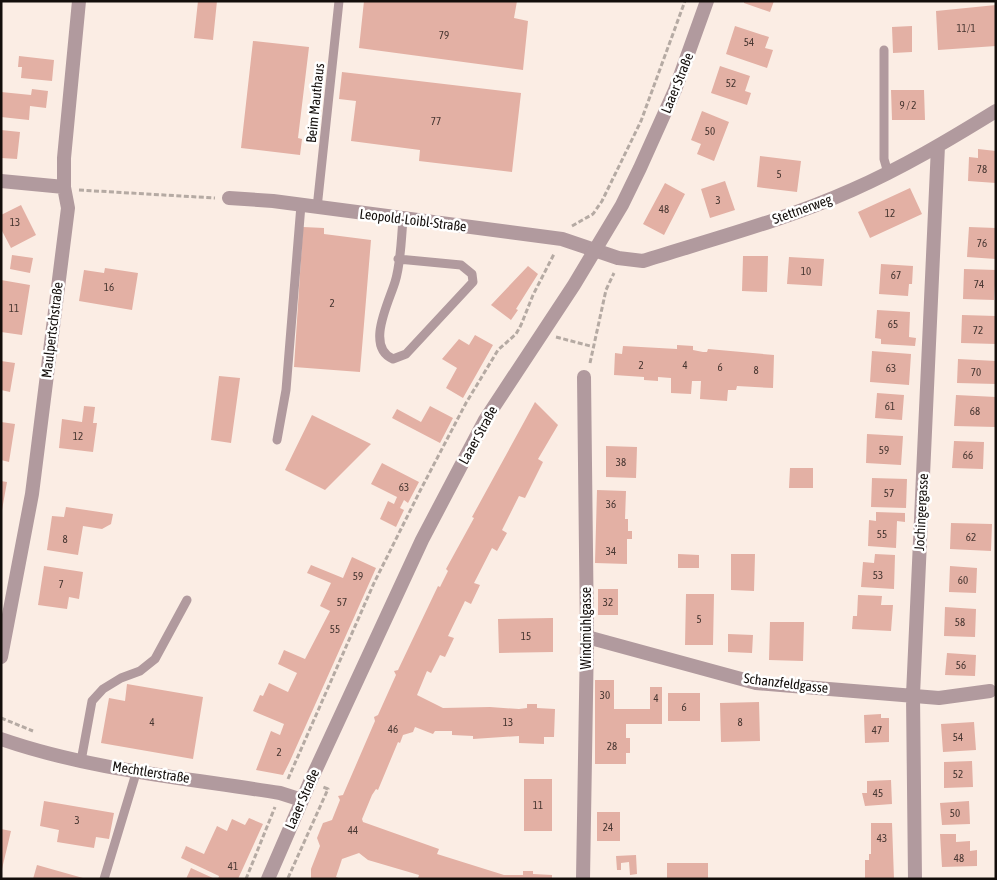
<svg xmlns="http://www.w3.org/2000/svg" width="997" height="880" font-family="'Asap Condensed',sans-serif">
<rect width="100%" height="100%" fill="#fbede4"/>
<path fill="#e3b0a4" d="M198 1H217L213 40 194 38Z
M364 1H517L514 18 528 21 523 70 359 48Z
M744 1H774L770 12 744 3Z
M996 5V46L938 50 936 11Z
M735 26 769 37 765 48 773 50 767 68 726 54Z
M912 26V52L893 53 892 27Z
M253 41 309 47 298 138 302 139 300 155 241 148Z
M19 56 54 60 52 81 21 78 22 67H18Z
M720 66 750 76 745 91 751 93 747 105 711 93Z
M342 72 521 93 512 172 419 161 420 150 351 141 356 101 339 99Z
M32 89 48 91 46 108 30 106 29 120 1 117V92L31 95Z
M891 90H924L925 120H892Z
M702 111 729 122 714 161 697 154 701 144 691 140Z
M1 130 20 132 17 159 1 158Z
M978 149 996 151V183L968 181 969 157 978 158Z
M760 156 801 161 797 192 757 187Z
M725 181 735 210 710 218 701 189Z
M665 183 685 194 664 235 643 224Z
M910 188 922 214 870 238 858 212Z
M21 205 36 235 11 248 1 229V215Z
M303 227 324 228V234L371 240 360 372 294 367Z
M969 227 996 228V259L967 257Z
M12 255 33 258 30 273 10 269Z
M743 256H768L767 292 742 291Z
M789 257 824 259 822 286 787 284Z
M881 264 913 266 912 284H909L908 296 879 294Z
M528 266 538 274 516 309 518 310 511 320 491 305Z
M105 268 138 273 132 310 79 301 84 270 104 273Z
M964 269 996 270 994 300 963 299Z
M1 280 30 285 22 335 1 332Z
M877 310 910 312 909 337 916 338 915 346 881 344V339L875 338Z
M962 315 996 316V344L961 343Z
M475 335 493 345 463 398 446 388 457 368 442 359 459 339 469 345Z
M677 345 693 346V350L703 352H707L708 349 774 355 773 388 737 386 736 390H728L727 401 700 399 701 381H692L691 394 671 393V378L658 377V381L644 380V377L614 375 615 353 622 354 623 346 677 349Z
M872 351 911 354 909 385 870 382Z
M958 359 996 361V384L957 383Z
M1 361 15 363 10 392 1 390Z
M219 376 240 378 231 443 211 440Z
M877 393 904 395 902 420 875 418Z
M956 395 996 397V427L954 426Z
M535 402 558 425 538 459 543 462 525 498 519 496 502 530 507 533 497 551 492 548 474 583 480 585 471 604 465 601 448 636 454 638 445 657 440 655 431 673 427 671 417 695 443 708 490 707 519 709 527 708V704H537V708L555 709 554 737H544V744L519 743V736L473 739V736L452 735V731H435L433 734 415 727 413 732 403 735 400 743 398 742 378 790 376 789 372 795 362 819 363 822 439 849 437 854 504 875H523V871H533V874L552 875V879H421L418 878 419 875 368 860 359 853 342 859 336 877 341 879H311V869L320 846 317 838 323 823 332 820 340 800 338 796 343 795 375 721 374 717 378 715 396 675 394 671 398 670 438 586 440 587 448 571 446 569 474 518 472 517Z
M84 406 95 407 93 423H97L93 452 59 448 62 419 82 422Z
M430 406 453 418 440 443 392 418 397 409 421 422Z
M312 415 371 444 325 490 285 470Z
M1 422 15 424 9 462 1 460Z
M867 434 903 436 901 465 866 463Z
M954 441 984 442 983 469 952 468Z
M606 446 637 447 636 478 606 477Z
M382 463 419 482 408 503 404 500 400 508 404 510 396 527 380 519 388 501 394 504 397 497 371 484Z
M790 468H813V488H789Z
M872 478 907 479 906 508 871 507Z
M1 481 7 482 2 510H1Z
M597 490 626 491 625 519H628V531H632V539H627V564L595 563Z
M66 507 113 514 111 524 102 529 83 526 78 555 47 550 52 516 64 517Z
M876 512 905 513V522L897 521 896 548 868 546 869 520 876 521Z
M951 523 992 524 991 551 950 549Z
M678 554 699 555V568H678Z
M731 554H755L754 591 731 590Z
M875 554 895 555 894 589 861 587 863 562 874 563Z
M352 557 376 568 290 761 283 775 256 770 271 731 280 735 284 724 253 711 260 695 263 696 269 683 288 692 297 673 278 664 284 650 305 659 330 611 320 606 331 583 307 573 311 565 343 578Z
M44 566 83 572 79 599 69 597 67 609 38 605Z
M950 566 977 568 976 593 949 592Z
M598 589H618V615H598Z
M686 594H714L713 645H685Z
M858 595 882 596 881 605H893L891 631 852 629 853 616H857Z
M945 607 976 609 975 637 944 636Z
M553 618V652L499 653 498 619Z
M770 622H804L803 661 769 660Z
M728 634 753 635 752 653 728 652Z
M947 653 976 655 975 676 945 675Z
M595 680H614V709H650V687H662V724H626V738H630V753H626V764H595Z
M127 684 203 697 193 759 101 743 109 698 125 701Z
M668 693H700V721H668Z
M759 702 760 741 721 742 720 703Z
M881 714V718H889V742L865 743 864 715Z
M974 722 976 750 943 752 941 724Z
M972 761 973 787 944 788V762Z
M524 779H552V831H524Z
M891 780 892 804 865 806 862 793H867V781Z
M44 801 114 813 109 839 96 837 94 848 57 842 59 830 40 826Z
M969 801 970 824 942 825 940 803Z
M597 812H620V841H597Z
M249 818 263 824 238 879H218L219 876 181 858 186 846 204 854 217 826 227 831 232 819 245 825Z
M871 823H892L894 879 865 878V860H869V854H871Z
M1 829 11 831 2 869 1 868Z
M940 834H956V842L970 841V851L977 850V866L942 867Z
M636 855 637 874 630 875 629 862 621 863V870H617L616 856Z
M667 863H708V879H667Z
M37 865 83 878V879H33Z
M191 868 215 879H186Z"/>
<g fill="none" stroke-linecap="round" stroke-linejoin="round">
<path stroke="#b5aaa3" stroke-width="3" stroke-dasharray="5 2.5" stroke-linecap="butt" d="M79 190 215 198
M572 226 593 214 602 201 641 121 685 1
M556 337 594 347
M590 363 606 290 614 273
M1 718 33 731
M288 779 374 583 421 489 466 403 498 350 516 334 521 325 533 295 554 254
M288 878 328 789 323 787
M246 879 275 807"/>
<path stroke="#b19a9e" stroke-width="9" d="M884 50V159L888 173
M317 208 339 1
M398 259 461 265 472 274 473 282 406 354 393 359C365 347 389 302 395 282 401 263 401 240 403 220
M277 440 286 390 301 205
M81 761 92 701 103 689 121 678 140 671 155 659 187 600
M104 879 137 770"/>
<path stroke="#b19a9e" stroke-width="14" d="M1 181 64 187
M229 198 273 201 562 239 618 258 643 261C713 239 785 220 852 190 902 168 949 140 996 111
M587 637 756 683 939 698 990 691
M1 657 32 494 68 208 64 187V158L79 1
M583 879 587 637 584 377
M915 879 913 695 938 146"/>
<path stroke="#b19a9e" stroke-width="14" d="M1 739C90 770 187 778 280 793L302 800
M268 879 310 782 422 540 485 420 574 285 622 205 640 168 675 90 707 1"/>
</g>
<g text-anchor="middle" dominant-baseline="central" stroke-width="5" stroke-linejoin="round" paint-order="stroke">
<g font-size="11" fill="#473631">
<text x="966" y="28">11/1</text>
<text x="444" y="35">79</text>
<text x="749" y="42">54</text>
<text x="731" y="83">52</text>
<text x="908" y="105">9 / 2</text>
<text x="436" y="121">77</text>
<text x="710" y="131">50</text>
<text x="982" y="169">78</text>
<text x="779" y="174">5</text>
<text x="718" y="200">3</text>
<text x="664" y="209">48</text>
<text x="890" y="213">12</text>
<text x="15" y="222">13</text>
<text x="982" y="243">76</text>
<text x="806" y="271">10</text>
<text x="896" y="275">67</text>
<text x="979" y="284">74</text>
<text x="109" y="287">16</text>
<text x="332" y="303">2</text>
<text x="14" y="308">11</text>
<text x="893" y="324">65</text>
<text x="978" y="330">72</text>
<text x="641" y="365">2</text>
<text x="685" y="365">4</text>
<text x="720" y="367">6</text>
<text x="891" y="368">63</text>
<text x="756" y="370">8</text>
<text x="976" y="372">70</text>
<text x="890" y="406">61</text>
<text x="975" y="411">68</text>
<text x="78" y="436">12</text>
<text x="884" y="450">59</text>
<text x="968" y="455">66</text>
<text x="621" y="462">38</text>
<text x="404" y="487">63</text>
<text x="889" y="493">57</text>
<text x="611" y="504">36</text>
<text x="882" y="534">55</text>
<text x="971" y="537">62</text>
<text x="65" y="539">8</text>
<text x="611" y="551">34</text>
<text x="878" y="575">53</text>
<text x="358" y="576">59</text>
<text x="963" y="580">60</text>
<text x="61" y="584">7</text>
<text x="342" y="602">57</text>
<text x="608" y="602">32</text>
<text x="699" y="619">5</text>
<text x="960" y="622">58</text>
<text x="335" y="629">55</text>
<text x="526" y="636">15</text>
<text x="961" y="665">56</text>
<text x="605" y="695">30</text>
<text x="656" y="698">4</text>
<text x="684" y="707">6</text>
<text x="152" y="722">4</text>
<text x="508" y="722">13</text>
<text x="740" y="722">8</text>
<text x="393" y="729">46</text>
<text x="877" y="730">47</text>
<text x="958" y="737">54</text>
<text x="612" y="746">28</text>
<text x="279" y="752">2</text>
<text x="958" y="774">52</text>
<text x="878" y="793">45</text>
<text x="538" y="805">11</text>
<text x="955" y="813">50</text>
<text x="77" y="820">3</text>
<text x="608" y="827">24</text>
<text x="353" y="830">44</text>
<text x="882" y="838">43</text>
<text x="959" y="858">48</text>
<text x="233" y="866">41</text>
</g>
<g font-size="14" fill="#130e0b" stroke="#fff">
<text transform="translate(677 83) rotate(-68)">Laaer Straße</text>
<text transform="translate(315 103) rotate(-84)">Beim Mauthaus</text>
<text transform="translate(802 209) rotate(-20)">Stettnerweg</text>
<text transform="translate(413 220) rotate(7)">Leopold-Loibl-Straße</text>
<text transform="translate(52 330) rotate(-83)">Maulpertschstraße</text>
<text transform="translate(478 435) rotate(-61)">Laaer Straße</text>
<text transform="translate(921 512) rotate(-87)">Jochingergasse</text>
<text transform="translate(586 628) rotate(-90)">Windmühlgasse</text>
<text transform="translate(786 683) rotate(7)">Schanzfeldgasse</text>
<text transform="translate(151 772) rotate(9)">Mechtlerstraße</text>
<text transform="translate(302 799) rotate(-66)">Laaer Straße</text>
</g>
</g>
<rect width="997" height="880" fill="none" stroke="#130e0b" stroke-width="5"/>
</svg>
